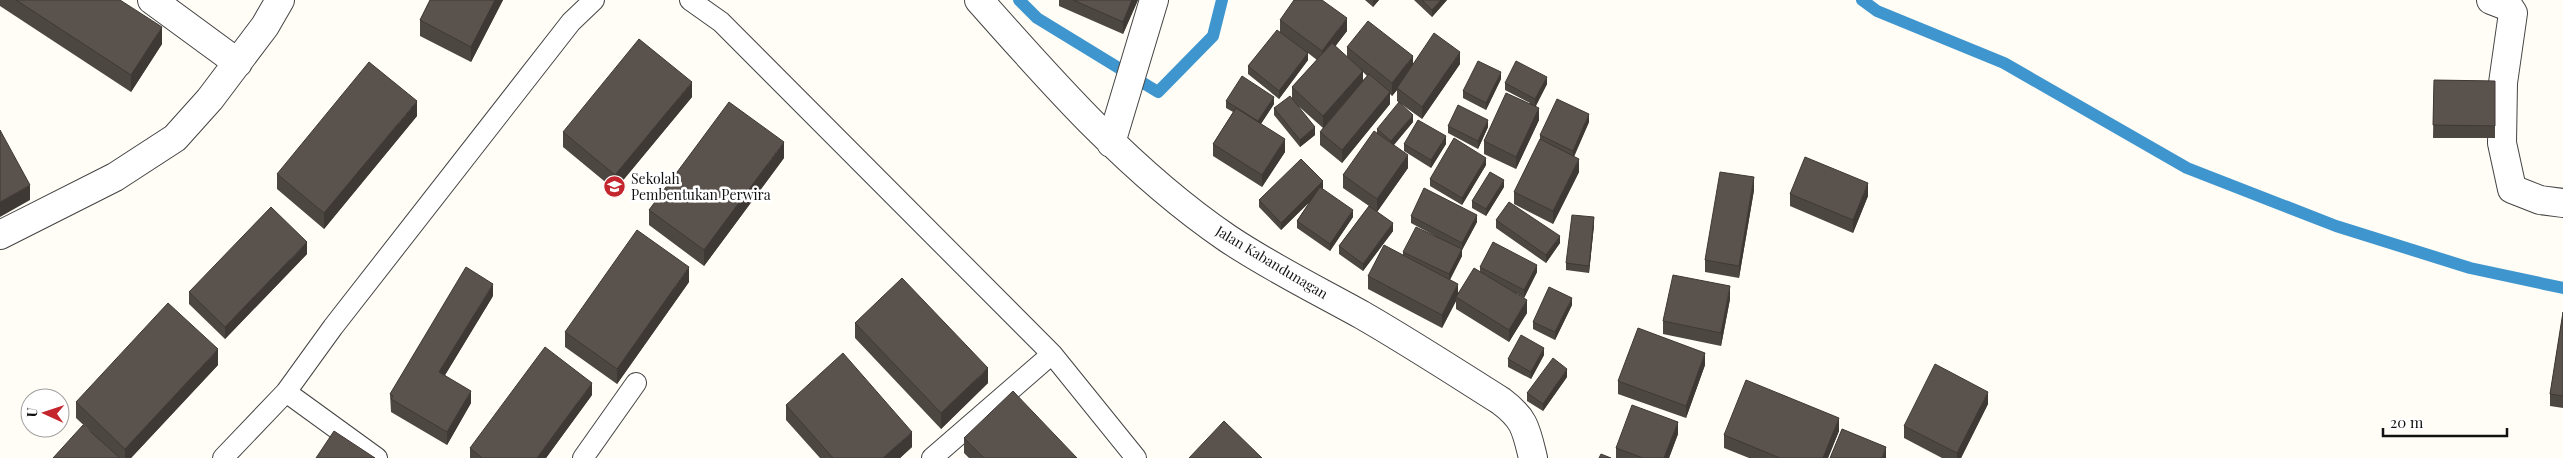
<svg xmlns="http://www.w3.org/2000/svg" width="2563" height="458" font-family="'Playfair Display',serif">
<rect width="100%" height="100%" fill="#fffdf5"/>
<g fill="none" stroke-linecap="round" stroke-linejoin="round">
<path stroke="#3f96cf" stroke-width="12" d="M1019 0 1037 18 1158 92 1213 36 1222 0
M1862 0 1877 11 2004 63 2187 168 2336 226 2470 268 2563 288"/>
<defs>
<path id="lane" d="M690 0 721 22 1052 354 1136 458
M286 392 377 458
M223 458 286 392 333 327 571 22 594 0
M583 458 636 383
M932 458 1052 354"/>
<path id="street" d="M152 0 238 63
M979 0C1055 86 1132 173 1227 238 1270 267 1317 290 1362 315 1409 342 1455 372 1501 401 1525 419 1526 429 1533 458
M2491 0 2509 7 2513 13 2503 83 2502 143 2512 189 2540 200 2563 203
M1111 143 1154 0
M0 235 115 177 175 138 210 99 265 26 280 0"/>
</defs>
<use href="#lane" stroke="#444" stroke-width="22"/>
<use href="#street" stroke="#444" stroke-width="30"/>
<use href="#lane" stroke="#fff" stroke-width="20"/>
<use href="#street" stroke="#fff" stroke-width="28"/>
</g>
<path fill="#4d4742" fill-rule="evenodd" d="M0 0H120L162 44 131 92 0 6Z
M430 0H503L471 62 420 36V20Z
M1059 0H1138L1123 34 1059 6Z
M1365 0H1379L1373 7Z
M1414 0H1447L1432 17Z
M1280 20 1347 31 1335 46 1347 57V47L1413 65 1460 64 1422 119 1397 101V90L1392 96 1390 94V104L1342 163 1320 145V132L1323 128 1296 104 1315 135 1300 147 1274 115V108L1292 99V87L1317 60 1308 53V60L1279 99 1248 74V66L1280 32ZM1363 72 1367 76 1363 80Z
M1501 79 1486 110 1463 98V91Z
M2434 80 2495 81V138H2433Z
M1505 83 1547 84 1536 106 1539 120 1516 169 1484 154V141L1530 103 1505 90Z
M692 97 615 190 563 147V132Z
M1226 101 1274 104 1261 124 1285 152 1262 187 1213 156V144L1233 112 1226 108Z
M417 116 324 229 277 189V174Z
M1413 122 1394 145 1408 168 1377 212 1393 231 1363 271 1339 254V246L1369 206 1343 188V175L1377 133V129Z
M1589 122 1574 157 1579 172 1553 224 1514 204V192L1540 140V135Z
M1448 126 1488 127 1478 149 1448 133Z
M1404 144H1446L1431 168 1404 151Z
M784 158 704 266 649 225V210Z
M1486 165 1462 205 1430 186V179Z
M1504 187 1486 216 1472 208V201Z
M1323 189 1353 217 1330 251 1297 228V221L1310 201 1281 230 1259 207V200Z
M1754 190 1739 278 1705 272V260Z
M1790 194 1868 196 1853 233 1790 206Z
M1411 216 1477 222 1462 250V256L1450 280 1458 293 1480 271V267L1537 272 1524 298 1516 293 1527 313 1509 342 1456 309V301L1442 328 1368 289V276L1403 255V252L1435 236 1411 223Z
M1496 220 1560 243 1546 263 1496 228Z
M1594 225 1589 273 1566 270V263Z
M307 254 225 339 189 304V292Z
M689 282 617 384 565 347V332Z
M493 296 445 375 471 403 447 445 391 412 390 394Z
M1730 299 1721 346 1663 334V321Z
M1572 305 1555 340 1533 329V322Z
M2563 312V408L2550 406V394Z
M855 323 988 383 941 429 855 338Z
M1544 355 1531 379 1508 367V359Z
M218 365 131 458H53L91 432 76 418V402Z
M1705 365 1686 418 1618 394V381Z
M1567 377 1543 411 1527 401V393Z
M592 395 546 458H470V448Z
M1988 404 1961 458H1942L1904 438V426Z
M786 405 912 447 900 458H820L786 420Z
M1839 431 1828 458H1749L1724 448V435Z
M1678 434 1669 458H1616V448Z
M964 438 1077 458H969L964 453Z"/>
<path fill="#3f3936" d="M495 0H503L471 62V47Z
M1132 0H1138L1123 34V22Z
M1373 0H1379L1373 7Z
M1441 0H1447L1432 17V10Z
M1347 18V31L1322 64V51Z
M162 27V44L131 92V75Z
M1460 52V64L1422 119V107Z
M1308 53V60L1279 99V91Z
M1413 56V69L1397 88V90L1392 96V83Z
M1363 71V83L1323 128V116Z
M1501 72V79L1486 110V103Z
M1547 77V84L1535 107V99Z
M692 82V97L615 190V175Z
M1390 92V104L1342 163V150Z
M1274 97V104L1258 128V121Z
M417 101V116L324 229V213Z
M1539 108V120L1516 169V157Z
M1589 114V122L1573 158V151Z
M1413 115V122L1391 148V141Z
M1488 120V127L1478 149V141Z
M1315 127V135L1300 147V140Z
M1446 136V144L1431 168V160Z
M1285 139V152L1262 187V175Z
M784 142V158L704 266V250Z
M1408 155V168L1377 212V199Z
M1486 158V165L1462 205V198Z
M1579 159V172L1553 224V211Z
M1754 177V190L1739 278V266Z
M1504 180V187L1486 216V209Z
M1323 181V189L1281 230V223Z
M1868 183V196L1853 233V220Z
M30 185V200L0 217V202Z
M1353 210V217L1330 251V244Z
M1477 215V222L1462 250V243Z
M1594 217V225L1589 273V266Z
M1393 223V231L1363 271V264Z
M1560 236V243L1546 263V255Z
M307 242V254L225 339V327Z
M1462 249V256L1449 281V274Z
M1537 265V272L1524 298V290Z
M689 267V282L617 384V369Z
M493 284V296L439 385V372Z
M1458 284V297H1456V301L1442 328V315Z
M1730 286V299L1721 346V333Z
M1572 298V305L1555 340V332Z
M1527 300V313L1509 342V330Z
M1544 348V355L1531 379V372Z
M218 349V365L131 458H125V449Z
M1705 353V365L1686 418V406Z
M988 368V383L941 429V413Z
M1567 369V377L1543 411V404Z
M592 383V395L546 458H537Z
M471 391V403L447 445V432Z
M1988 392V404L1961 458H1957V453Z
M1839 418V431L1828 458H1823Z
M1678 422V434L1669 458H1664Z
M912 432V447L900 458H883Z
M1886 447V458H1882Z"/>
<path fill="#5a524d" stroke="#3f3936" d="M16 0H120L162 27 131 75Z
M430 0H495L471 47 420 20Z
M1073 0H1132L1123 22Z
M1294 0H1322L1347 18 1322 51 1280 20Z
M1422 0H1441L1432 10Z
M1368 21 1413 56 1392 83 1347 47Z
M1277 30 1308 53 1279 91 1248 66Z
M1434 33 1460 52 1422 107 1397 88Z
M639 39 692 82 615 175 563 132Z
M1332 43 1363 71 1323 116 1292 87Z
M1478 61 1501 72 1486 103 1463 91Z
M1516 61 1547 77 1535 99 1505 83Z
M369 62 417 101 324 213 277 174Z
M1369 74 1390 92 1342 150 1320 132Z
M1242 76 1274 97 1258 121 1226 101Z
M2434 80 2495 81V126L2433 125Z
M1506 93 1539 108 1516 157 1484 141Z
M1290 96 1315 127 1300 140 1274 108Z
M1557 99 1589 114 1573 151 1540 135Z
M729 102 784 142 704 250 649 210Z
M1399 102 1413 115 1391 141 1377 129Z
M1458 105 1488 120 1478 141 1448 126Z
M1236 108 1285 139 1262 175 1213 144Z
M1418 120 1446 136 1431 160 1404 144Z
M0 130 30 185 0 202Z
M1374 131 1408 155 1377 199 1343 175Z
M1454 138 1486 158 1462 198 1430 179Z
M1540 139 1579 159 1553 211 1514 192Z
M1805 157 1868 183 1853 220 1790 194Z
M1301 159 1323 181 1281 223 1259 200Z
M1490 172 1504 180 1486 209 1472 201Z
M1720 172 1754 177 1739 266 1705 260Z
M1320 187 1353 210 1330 244 1297 221Z
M1424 188 1477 215 1462 243 1411 216Z
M1509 202 1560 236 1546 255 1496 220Z
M1369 206 1393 223 1363 264 1339 246Z
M271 207 307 242 225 327 189 292Z
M1572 215 1594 217 1589 266 1566 263Z
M1416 227 1462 249 1449 274 1403 252Z
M637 230 689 267 617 369 565 332Z
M1493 242 1537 265 1524 290 1480 267Z
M1384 245 1458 284 1442 315 1368 276Z
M466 267 493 284 439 372 471 391 447 432 391 399 393 396 390 394Z
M1474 268 1527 300 1509 330 1456 297Z
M1673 275 1730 286 1721 333 1663 321Z
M902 278 988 368 941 413 855 323Z
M1549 287 1572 298 1555 332 1533 322Z
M168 303 218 349 125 449 76 402Z
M2563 312V396L2550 394Z
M1638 328 1705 353 1686 406 1618 381Z
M1521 335 1544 348 1531 372 1508 359Z
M545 347 592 383 537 458H482L470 448Z
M843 353 912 432 883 458H833L786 405Z
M1553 358 1567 369 1543 404 1527 393Z
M1935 364 1988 392 1957 453 1904 426Z
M1746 380 1839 418 1823 458H1780L1724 435Z
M1013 391 1077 458H984L964 438Z
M1632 405 1678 422 1664 458H1643L1616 448Z
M1224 421 1262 458H1189Z
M83 425 120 458H53Z
M1842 429 1886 447 1882 458H1830Z
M334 431 375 458H316Z
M1601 454 1611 458H1599Z"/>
<defs>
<symbol id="university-disc" viewBox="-11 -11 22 22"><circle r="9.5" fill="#c4262e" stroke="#fff"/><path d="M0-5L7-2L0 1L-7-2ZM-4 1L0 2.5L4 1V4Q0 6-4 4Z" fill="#fff"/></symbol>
</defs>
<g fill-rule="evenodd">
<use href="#university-disc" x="602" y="174" width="25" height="25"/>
</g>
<g text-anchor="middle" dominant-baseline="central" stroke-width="5" stroke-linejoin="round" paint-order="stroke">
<g font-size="14" fill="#111" stroke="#fff" text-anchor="start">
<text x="631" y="178">Sekolah<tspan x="631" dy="16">Pembentukan Perwira</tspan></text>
</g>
<g font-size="14" fill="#111" stroke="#fff">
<text transform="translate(1272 262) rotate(31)">Jalan Kabandunagan</text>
</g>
</g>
<g transform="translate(45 413) rotate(273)"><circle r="24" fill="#ffffff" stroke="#a0a0a0"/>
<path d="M0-4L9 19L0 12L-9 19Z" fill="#c4262e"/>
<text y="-8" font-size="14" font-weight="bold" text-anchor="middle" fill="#111111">U</text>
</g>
<path d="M2383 428v8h124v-8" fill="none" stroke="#111111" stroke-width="2.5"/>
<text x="2390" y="428" font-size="15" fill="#111111" stroke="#ffffff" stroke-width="4" paint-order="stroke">20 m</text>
</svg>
